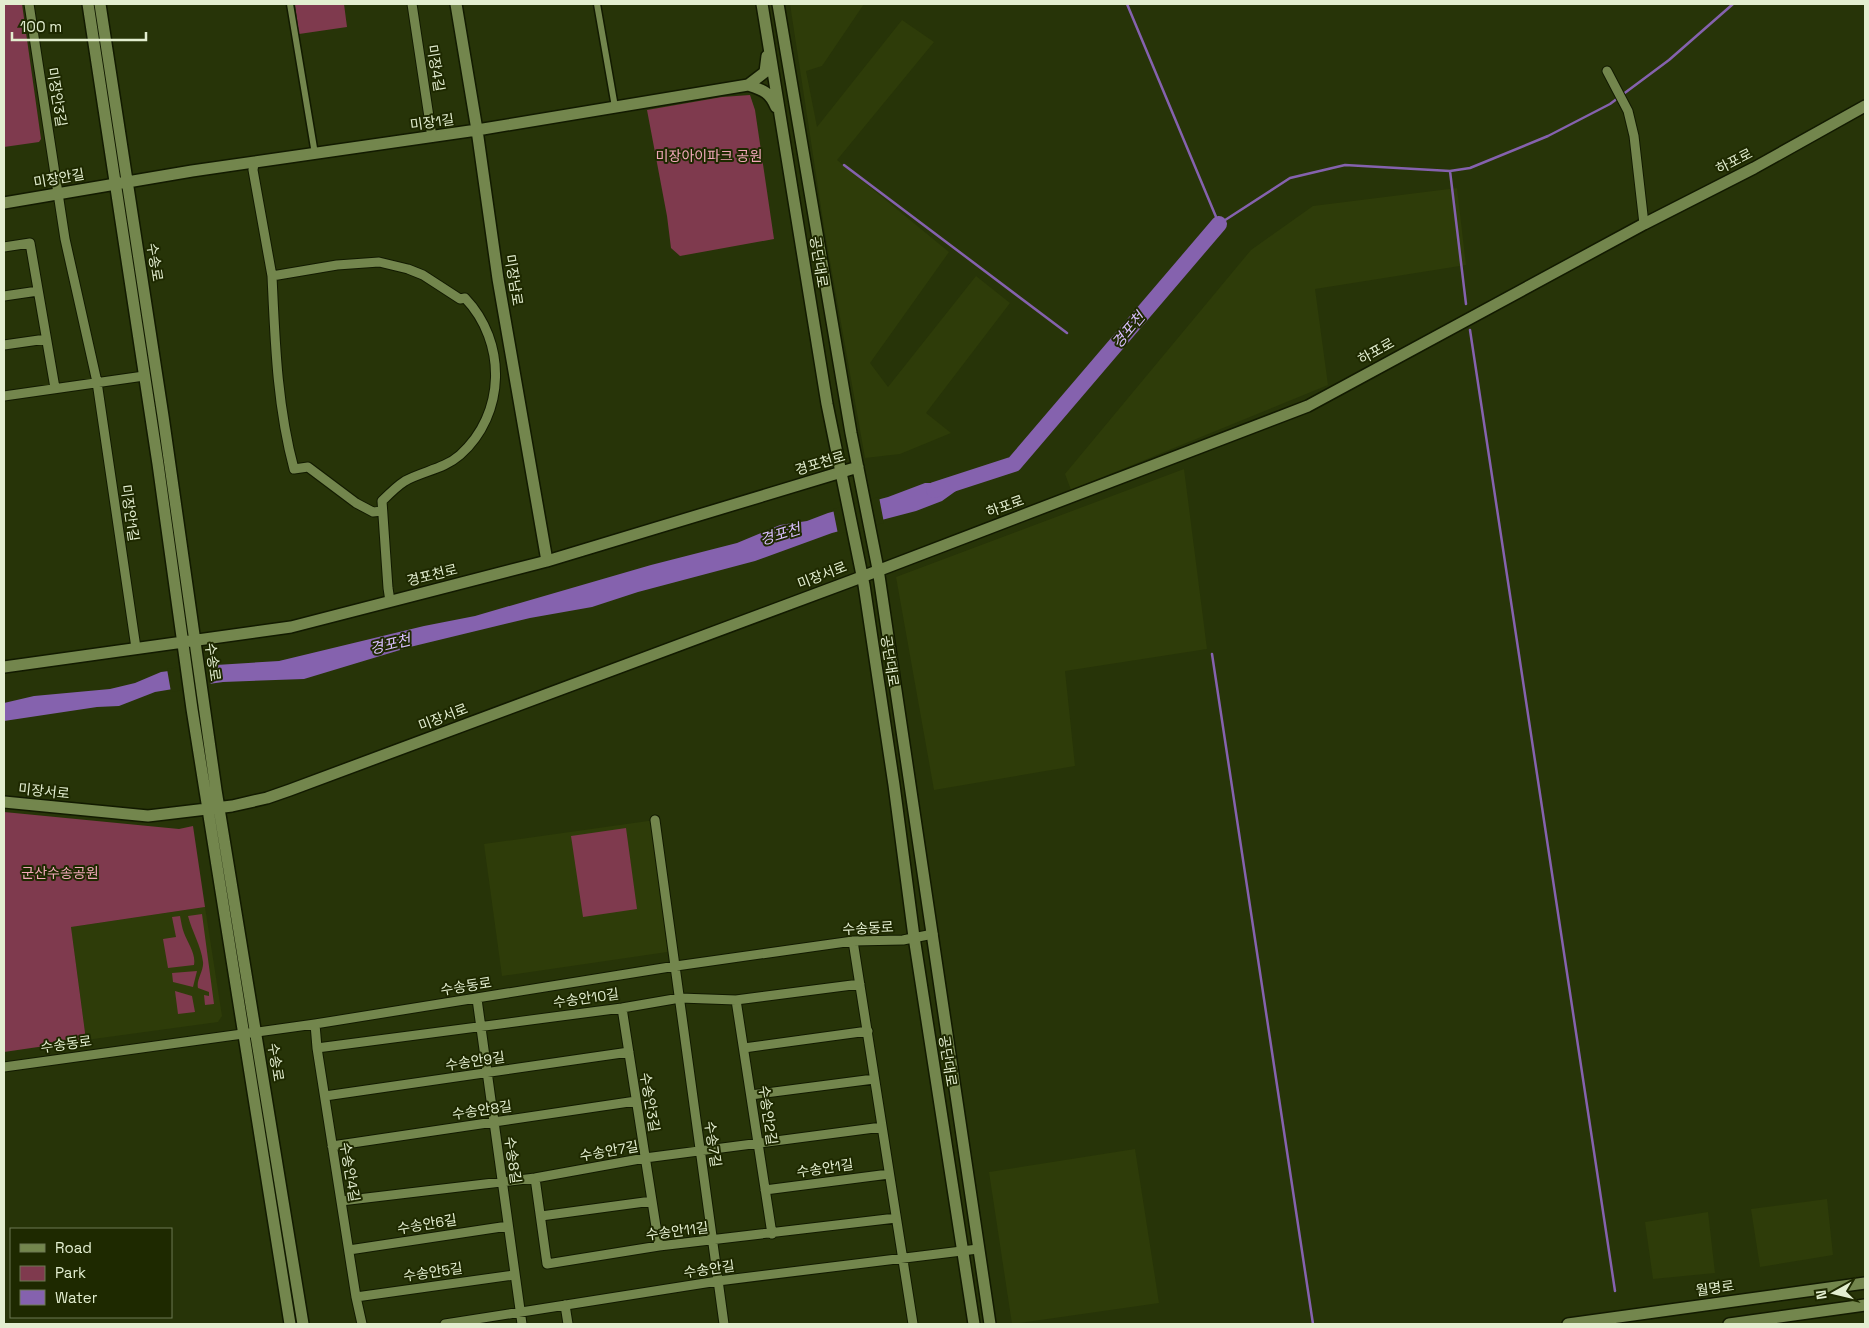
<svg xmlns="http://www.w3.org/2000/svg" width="1869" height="1328" font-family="'Space Grotesk','Noto Sans KR',sans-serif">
<rect width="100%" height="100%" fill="#273408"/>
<path fill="#2e3c09" d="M790 4H864L822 66 806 71 817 127 902 20 934 42 837 160 949 252 870 363 888 387 976 276 1010 303 926 413 951 433 900 454 865 458 824 227Z
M1457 188 1466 265 1315 289 1328 385 1071 490 1065 474 1251 250 1313 206Z
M1184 469 1207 649 1065 671 1075 766 934 790 896 577Z
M655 820 674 951 502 976 484 844Z
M205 907 222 1016 218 1022 86 1040 71 927Z
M1135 1149 1159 1303 1012 1324 989 1172Z
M1827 1199 1833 1255 1760 1267 1751 1209Z
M1708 1212 1715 1273 1653 1279 1645 1222Z"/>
<path fill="#7f3a4e" d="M4 4H22L41 139 39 142 4 147Z
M295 4H344L347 27 299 34Z
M750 95 755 110 774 239 680 256 671 248 667 216 647 110 722 97Z
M4 812 179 829 193 826 205 907 71 927 86 1040 4 1052Z
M626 828 637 909 583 917 571 836Z
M202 914 214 1004 205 1005 204 995 209 996V992L198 988C196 980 204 971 203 962 201 945 192 932 188 916Z
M180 916C181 921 182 928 184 933 188 944 196 953 194 965L168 968 163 939 176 937 172 917Z
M197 971 193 987 173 982 172 973Z
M175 991 192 996 195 1012 178 1014Z"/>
<path fill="#8562ae" d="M925 483H967L942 501 916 511 832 533 755 561 638 592 592 607 530 618 410 647 304 679 223 682 173 689 155 692 119 706 97 707 4 721V703L34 696 110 689 135 683 161 672 216 665 279 661 424 626 475 616 651 565 737 543 780 525 807 521 828 513 888 497Z"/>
<path fill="#273408" d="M879 497 884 523 838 534 833 509Z
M208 663 211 686 171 692 167 669Z"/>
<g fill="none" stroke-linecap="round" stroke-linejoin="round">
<path stroke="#8562ae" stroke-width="2.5" d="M1127 4 1219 224 1290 178 1345 165 1450 171 1470 168 1548 136 1610 104 1618 98
M1622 95 1669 60 1733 4
M844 165 1067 333
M1450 171 1466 304
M1470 330 1615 1291
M1212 654 1313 1324"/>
<path stroke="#8562ae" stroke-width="16" d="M934 490 1014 464 1219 224"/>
<defs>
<path id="pedestrian" d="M290 4 315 154
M597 4 615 107"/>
<path id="minor" d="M29 4 65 239 97 382 136 648
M412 4 432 137
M1607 71 1628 111 1634 136 1644 224
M254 163 253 170 272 276 337 265 379 262 408 269 423 275 460 299 465 298C507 342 506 414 460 455 444 469 423 471 405 481 397 486 389 494 382 501L388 588 390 601
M4 247 30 243 55 388
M272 276C275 341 277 406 294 469L308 467 356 503 373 512 382 511
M4 296 38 291
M4 345 46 339
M4 396 144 376
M655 820 724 1324
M853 941 913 1324
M477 999 522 1324
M736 1000 772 1234
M622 1008 659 1246
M315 1024 317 1048 356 1297 362 1324
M317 1048 622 1008 680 998 736 1000 860 984
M744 1048 868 1031
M4 1067 315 1024 676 966 853 941 903 940 933 934
M751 1095 874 1079
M325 1096 629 1052
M332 1146 636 1101
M535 1178 547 1264 659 1246 896 1218
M765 1190 889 1174
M341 1201 535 1178 645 1158 882 1127
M541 1216 652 1201
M349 1250 508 1226
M356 1297 514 1275
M565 1305 568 1324
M445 1324 718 1281 978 1249"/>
<path id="tertiary" d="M88 4 158 464 192 709 290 1324
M100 4 163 416 216 790 303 1324
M456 4 477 130 498 279 547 561
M762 4 827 404 864 585 894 785 914 937 974 1324
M778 4 851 433 878 569 990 1324
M748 85C763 90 770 92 776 107
M4 203 192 171 477 130 748 85 765 72 767 56
M4 667 291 627 547 561 858 467
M4 802 148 816 232 806 267 798 290 790 851 581 1308 406 1644 224 1754 168 1865 106
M1568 1324 1865 1283
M1729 1324 1865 1305"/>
</defs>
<use href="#pedestrian" stroke="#121a00" stroke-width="9"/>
<use href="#minor" stroke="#121a00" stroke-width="11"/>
<use href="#tertiary" stroke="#121a00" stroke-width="14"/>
<use href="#pedestrian" stroke="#73864d" stroke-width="6"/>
<use href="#minor" stroke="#73864d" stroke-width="9"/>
<use href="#tertiary" stroke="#73864d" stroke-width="11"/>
</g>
<g text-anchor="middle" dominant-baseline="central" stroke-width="4" stroke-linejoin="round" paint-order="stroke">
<g font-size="14" fill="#e3eed0" stroke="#1e2900">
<text transform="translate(436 68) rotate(81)">미장4길</text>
<text transform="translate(57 97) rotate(81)">미장안3길</text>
<text transform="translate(432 122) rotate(-8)">미장1길</text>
<text transform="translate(1734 161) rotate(-27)">하포로</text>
<text transform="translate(59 178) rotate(-10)">미장안길</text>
<text transform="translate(155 262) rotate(81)">수송로</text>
<text transform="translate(819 262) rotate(81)">공단대로</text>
<text transform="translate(514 280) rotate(81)">미장남로</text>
<text transform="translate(1376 351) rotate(-29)">하포로</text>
<text transform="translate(820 463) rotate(-17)">경포천로</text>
<text transform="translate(1005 506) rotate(-20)">하포로</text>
<text transform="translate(130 513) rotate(82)">미장안1길</text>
<text transform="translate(432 575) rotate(-14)">경포천로</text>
<text transform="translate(822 575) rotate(-21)">미장서로</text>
<text transform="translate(890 661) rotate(81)">공단대로</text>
<text transform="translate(213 662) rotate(82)">수송로</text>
<text transform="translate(443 717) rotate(-21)">미장서로</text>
<text transform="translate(44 791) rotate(6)">미장서로</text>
<text transform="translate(868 928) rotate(-3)">수송동로</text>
<text transform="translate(466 986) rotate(-9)">수송동로</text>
<text transform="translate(586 998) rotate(-8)">수송안10길</text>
<text transform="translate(66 1044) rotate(-8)">수송동로</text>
<text transform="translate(475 1061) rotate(-8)">수송안9길</text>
<text transform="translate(948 1061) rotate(81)">공단대로</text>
<text transform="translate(276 1062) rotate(81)">수송로</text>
<text transform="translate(650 1102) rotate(81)">수송안3길</text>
<text transform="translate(482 1110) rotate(-8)">수송안8길</text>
<text transform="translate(768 1115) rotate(82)">수송안2길</text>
<text transform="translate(713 1144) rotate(82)">수송7길</text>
<text transform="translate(609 1151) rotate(-10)">수송안7길</text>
<text transform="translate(513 1160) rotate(82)">수송8길</text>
<text transform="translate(825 1168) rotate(-8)">수송안1길</text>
<text transform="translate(350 1172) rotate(81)">수송안4길</text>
<text transform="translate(427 1224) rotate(-9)">수송안6길</text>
<text transform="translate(677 1231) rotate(-7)">수송안11길</text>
<text transform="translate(709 1269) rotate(-8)">수송안길</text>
<text transform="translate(433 1272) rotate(-8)">수송안5길</text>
<text transform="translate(1715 1288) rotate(-8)">월명로</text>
</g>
<g font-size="14" fill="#f1a8b9" stroke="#1e2900">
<text x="709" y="156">미장아이파크 공원</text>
<text x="60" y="873">군산수송공원</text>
</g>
<g font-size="15" font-style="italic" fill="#d8befc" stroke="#1e2900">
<text transform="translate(1128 330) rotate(-50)">경포천</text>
<text transform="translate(780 534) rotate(-17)">경포천</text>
<text transform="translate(390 644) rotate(-14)">경포천</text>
</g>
</g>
<rect width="1869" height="1328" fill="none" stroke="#e3eed0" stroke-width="10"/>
<rect x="10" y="1228" width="162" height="90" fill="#1e2900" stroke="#6d7853"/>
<rect x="20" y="1244" width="25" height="8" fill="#73864d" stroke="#6d7853"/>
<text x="55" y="1253" font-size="15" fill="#e3eed0">Road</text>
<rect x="20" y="1266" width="25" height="15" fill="#7f3a4e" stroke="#6d7853"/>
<text x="55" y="1278" font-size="15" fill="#e3eed0">Park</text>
<rect x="20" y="1290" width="25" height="15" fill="#8562ae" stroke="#6d7853"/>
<text x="55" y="1303" font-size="15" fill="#e3eed0">Water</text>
<g transform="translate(1834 1293) rotate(262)" stroke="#1e2900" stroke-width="4" paint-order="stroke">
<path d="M0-4L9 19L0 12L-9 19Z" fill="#e3eed0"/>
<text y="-8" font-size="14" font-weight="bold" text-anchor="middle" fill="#e3eed0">N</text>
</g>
<path d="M12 32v8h134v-8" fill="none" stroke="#e3eed0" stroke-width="2.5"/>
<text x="20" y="32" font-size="15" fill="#e3eed0" stroke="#1e2900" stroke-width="4" paint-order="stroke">100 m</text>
</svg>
